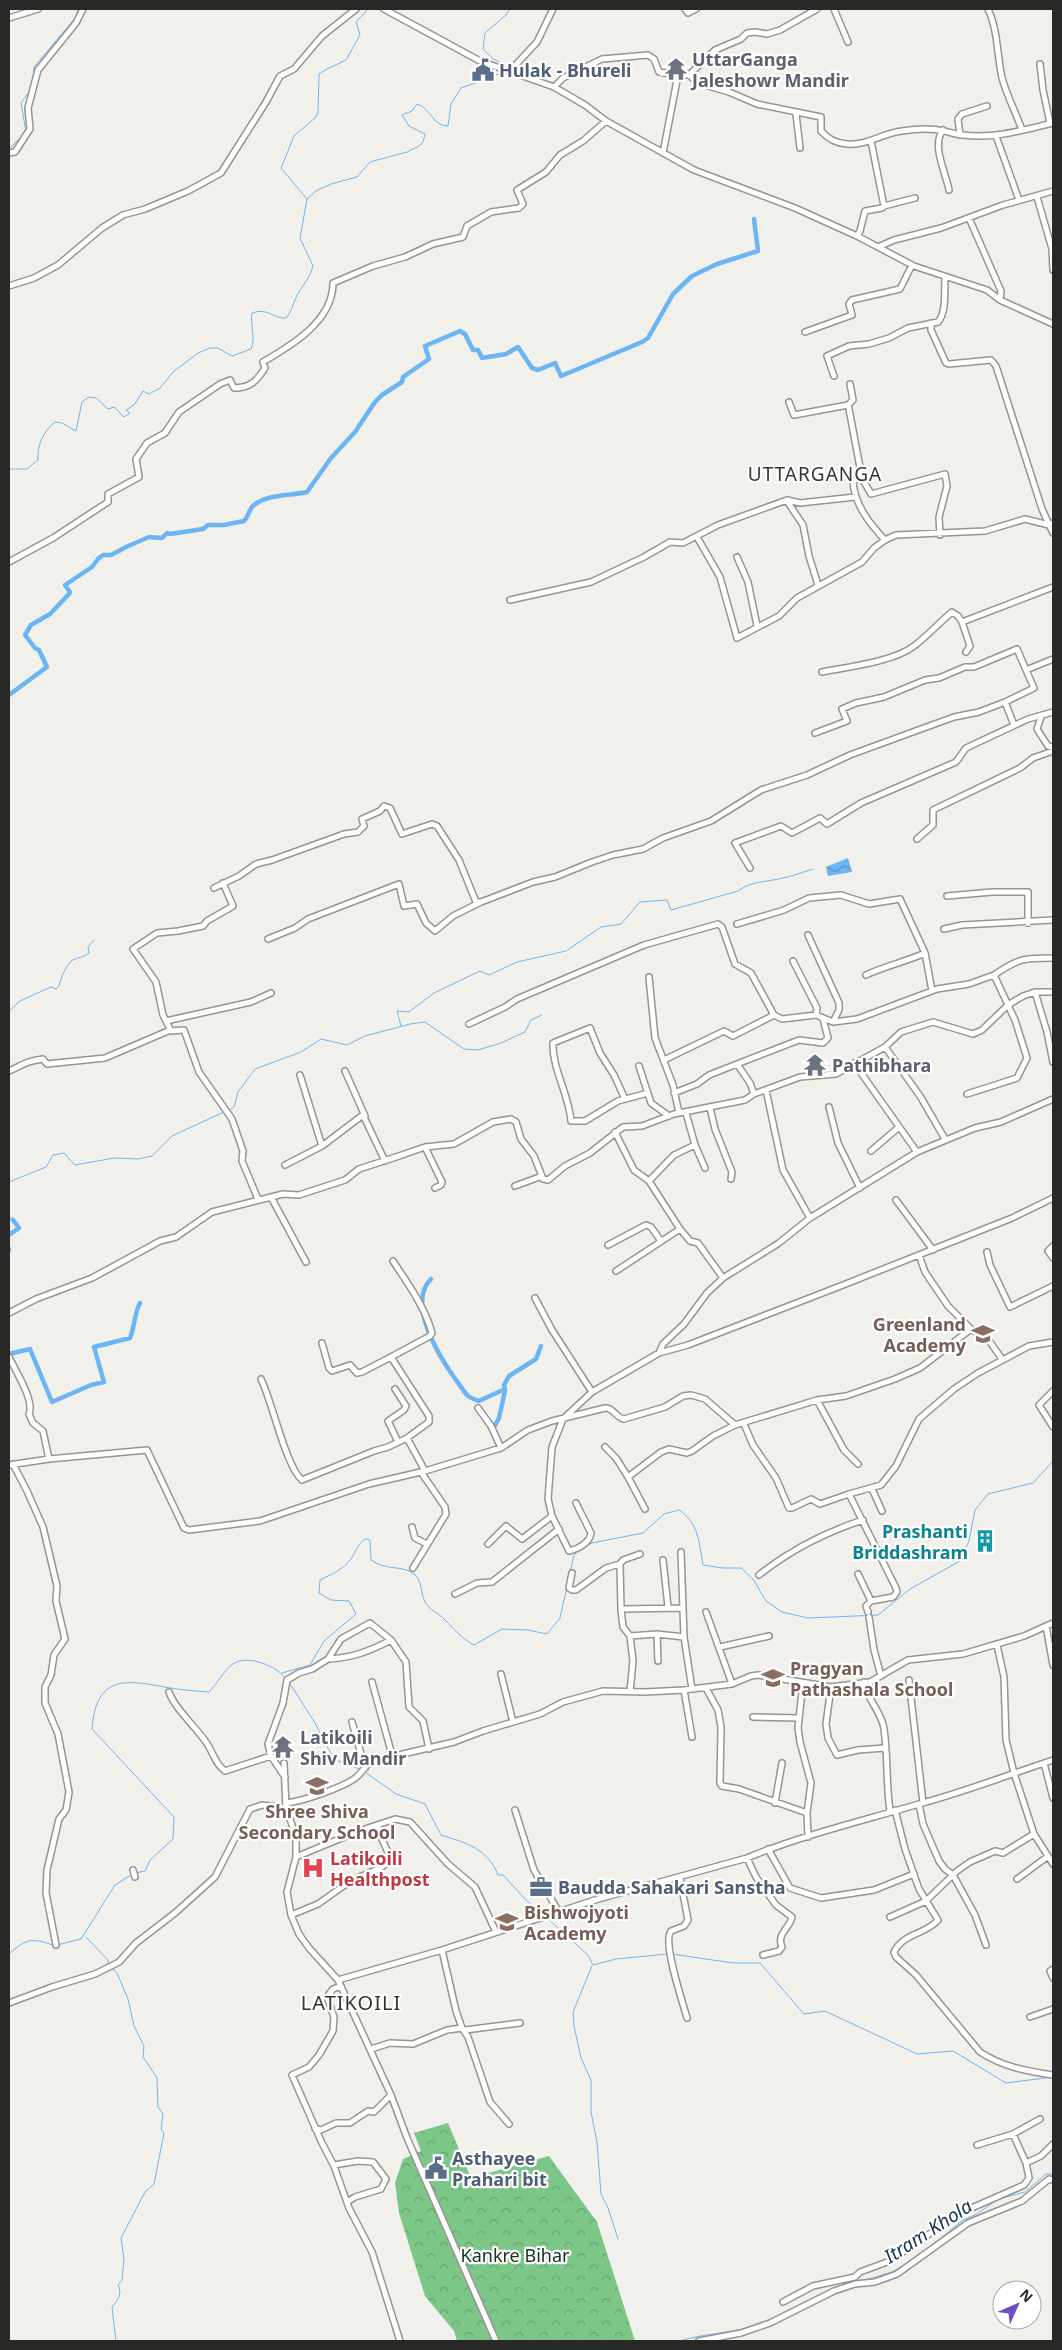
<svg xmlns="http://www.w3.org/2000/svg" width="1062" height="2350" font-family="'Noto Sans',sans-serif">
<defs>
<pattern id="forest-crowns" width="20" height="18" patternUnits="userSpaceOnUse" patternTransform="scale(1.25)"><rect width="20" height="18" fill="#7cc788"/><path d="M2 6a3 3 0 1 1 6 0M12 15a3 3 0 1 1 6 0" fill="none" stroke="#66a26f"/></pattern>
<pattern id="water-waves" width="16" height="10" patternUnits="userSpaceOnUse" patternTransform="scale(1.25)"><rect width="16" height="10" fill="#6bb5f4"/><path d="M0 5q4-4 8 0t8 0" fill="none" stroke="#5893c5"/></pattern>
</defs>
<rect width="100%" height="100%" fill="#f2f0eb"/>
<path fill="url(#forest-crowns)" d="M448 2123 471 2178 549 2156 597 2222 635 2341H457L454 2331 425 2296 399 2213 395 2183 403 2159 421 2151 414 2133Z"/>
<path fill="url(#water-waves)" d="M848 858 852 872 828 876 826 867Z"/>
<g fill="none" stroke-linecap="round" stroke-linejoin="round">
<path stroke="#6bb5f4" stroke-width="1" d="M504 68V64L493 59 483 49 485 33 506 15 510 9
M33 80 34 67 76 17 78 9
M9 149 26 132 21 103 30 90
M307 199 281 168 294 136 316 117 318 112 319 74 325 70 346 60 360 35 356 22 367 10
M9 469H27L38 460C37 446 43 431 55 422L62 423 76 431 82 402 89 397 96 398 108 409 114 407 124 417 130 413 126 410 134 405 143 391 149 394 160 388 173 372 198 353 210 348H218L232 356 251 349C256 337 250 326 252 313 269 307 272 319 286 318 293 310 293 301 299 292 305 282 310 277 313 266L300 238 307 199 316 191 331 184 357 177 370 162 407 152 419 146 423 142 425 134 409 126 402 115 412 111 417 104C431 108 432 126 448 126L451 104 461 88 490 78 502 72
M9 1011 20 1001 51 987 56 989 59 986C61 978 66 964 73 960 79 957 84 957 89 953L88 947 94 940
M401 1026 397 1011 409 1012 434 993 480 971 489 975 517 962 566 951 601 927 621 924 640 902 667 900 671 910 738 891C751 881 767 882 783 878 793 876 803 872 813 869
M229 1110 234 1107 238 1092 255 1069 301 1052 321 1039 347 1045 365 1036 410 1024 425 1022 464 1049 478 1050 501 1043 525 1032 531 1020 542 1015
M9 1182 46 1167 53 1155 64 1153 75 1165 114 1158 138 1159 152 1156 172 1136 226 1111
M9 1216 13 1220 9 1219
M585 1546 592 1543 643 1533 664 1514 679 1510C699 1523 699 1543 703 1565L723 1568H741L753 1579 766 1601 782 1612 808 1618 878 1615 910 1589 960 1561 969 1541 975 1510 988 1494 1033 1483 1053 1461
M282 1673 310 1665 324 1641 356 1614 349 1601 331 1600 319 1593 320 1580C330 1575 344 1569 351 1559 357 1550 356 1546 365 1539L370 1540 371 1560C386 1571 404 1565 414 1574 423 1582 420 1592 425 1602 429 1609 436 1612 442 1617 454 1628 459 1637 474 1645L502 1629 528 1630 547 1634 560 1618 574 1555 580 1549
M289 1682 315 1723 329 1750 338 1761 362 1770
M365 1772 396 1794 425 1804 441 1835C467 1843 488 1849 498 1875H503L526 1900 543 1914
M135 1873 145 1871 150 1860 173 1839 174 1817 92 1729C96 1673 127 1680 170 1688 183 1690 196 1691 209 1692 216 1685 225 1669 233 1664 248 1654 277 1666 286 1679
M546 1917 588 1955 593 1965 616 1959 668 1954
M86 1937 107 1959 110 1966
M57 1945 81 1939 115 1885 131 1875
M9 1954C27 1938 31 1938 53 1945
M672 1954 733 1963H760L804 2014 825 2011 917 2054 953 2051 1006 2083 1053 2077
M592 1966 573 2012 574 2026 581 2058 591 2080V2112L597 2142 601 2194 608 2208 618 2239
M112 1969 117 1973 128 1999 134 2026 144 2046 143 2057 157 2078 158 2107 163 2114 161 2129 164 2133 154 2184 145 2192 121 2238 124 2260 122 2280 118 2285C123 2293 117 2301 112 2307L116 2341
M934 2244 963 2220 977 2214 998 2199 1025 2192 1046 2174H1053
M862 2281 892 2272 917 2257
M765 2322 778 2316
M679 2341C703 2334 728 2333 752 2327"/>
<path stroke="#6bb5f4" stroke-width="4.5" d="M9 695 47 667 39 650 35 648 25 635 31 625 50 614 69 594 70 592 65 585 92 567 98 559 103 555H111L126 547 149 537 162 538 167 533 170 534 203 529 208 525H224L244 521C248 517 249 511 252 507 264 494 291 496 307 492L331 458 355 432 375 402 382 395 402 382 403 377 429 359 425 346 460 331 465 334 473 350H478L482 358 506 354 518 347 532 368 538 370 555 363 561 376 642 342 648 338 673 294 692 276 717 264 758 251 754 219
M9 1235 19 1228 13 1220
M9 1249V1250
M431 1279C406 1304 440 1358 456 1380 460 1385 464 1392 468 1396 471 1398 475 1400 479 1401L505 1389
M9 1354 30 1349 52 1402 91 1385 104 1382 94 1347 130 1338C135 1326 134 1314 140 1303
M493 1432V1429L499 1418 505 1391 504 1385 509 1376 536 1359 541 1346"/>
<defs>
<path id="street" d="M384 9 480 61 554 87 585 105 606 121 694 170 795 208 857 236 914 266 987 290 1000 300 1053 324
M685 9 688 13 696 9
M834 9 848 42
M988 9C998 30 997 55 1002 78 1007 96 1016 113 1022 130
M9 18 38 9
M1040 64 1043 90 1050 123
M510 71 537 42 553 9
M689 75 715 50 741 39 747 33 755 32 767 34 780 30 817 9
M554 87 563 78 602 59 648 55 654 59 659 72 678 75
M796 114 800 148
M943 130C931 145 946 173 949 190
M960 135 958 119 962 114 987 106
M996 136 1019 200
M9 153 15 152 30 129 28 108 38 70 76 23 83 9
M663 153 678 75H689L698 83 729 92 757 104 821 117V131C828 139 835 143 847 144 867 146 882 133 902 131 915 129 931 128 944 131 950 132 957 135 963 135 994 139 1023 130 1053 123
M1037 197 1052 249 1053 270
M884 206 915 198
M969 218 1001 291 1000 300
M857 236 860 231 865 211 882 208 884 206 871 141
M878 247 894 240 941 228 1003 205 1053 191
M9 286 34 278 58 265 102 228 123 215 145 209 188 191 221 173 266 102 280 76 294 69 322 36 356 9
M931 323V330L946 363 949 364 991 360 996 366 1042 509 1053 533
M805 332 852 315 849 304 852 300 900 289 912 265
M834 376 827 356 849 346 869 344 889 338 908 328 938 322C947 312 944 290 945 277
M850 384 853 400 848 405 849 409 862 478H857L853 482C855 505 869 523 885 540
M789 402 794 415 848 405
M862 478 871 494 945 474 947 486 939 517 940 535
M787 501 803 525 809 556 818 585
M697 537 720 577 737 638 779 616 797 598 862 562 874 548 885 540 896 535 985 531 1025 519 1049 525 1053 523
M737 557 748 582 757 626
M9 562 53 538 108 502V494L139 477 136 459 147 443 165 433 179 412 220 384 230 380 234 388C250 388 257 381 265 368L263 362C292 345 333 321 333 283L373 266 405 257 433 244 463 237 467 226 491 212 519 208 523 204 517 190 546 172 560 155 583 141 606 121
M510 600 591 582 644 557 670 542 683 543 718 525 787 500 800 503 855 497
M966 652 970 646 962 622 1053 587
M822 672C848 667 893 662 914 646 927 636 939 623 952 612L958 616 962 622
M1041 717 1037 729 1048 746 1053 747
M1014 725 1005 702 1034 688 1026 670 1053 659
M815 733 847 721 842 709 856 703 884 697 925 680 939 678 965 667H974L1017 649 1026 670
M917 839 933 825V810L1020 768 1033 758 1053 751
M750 868 735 843 781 826 792 833 820 818 827 824 861 803 956 762 966 748 1028 719 1053 712
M214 888 239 876 256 864 272 860 344 834 358 832 364 826 362 819 380 811 384 806 390 808 402 834 432 824 437 826 459 860 476 902H481
M947 896 992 892H1028V923
M737 924 784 910 809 898 841 895 869 904 900 899 925 953 932 991
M944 929 962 925 1053 920
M808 935 839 1003V1010L833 1022
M268 939 295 928 308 919 399 884 404 906 417 904 426 923 435 931 453 916 481 902 533 882 555 877 592 862 613 855 643 849 663 838 711 821 761 790 807 775 850 755 910 733 954 717 979 712 1005 702
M793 961 817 1008 816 1015
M866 975C885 966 905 962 925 953
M994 975C1019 958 1024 958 1053 958
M649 977 655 1038 673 1085 679 1113
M1035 992 1047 1032 1053 1062
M166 1021 251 1002 271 993
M469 1024 505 1007 517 999 644 945 718 924 722 927 735 964 751 973 774 1015 782 1019 816 1015 833 1022 857 1019 937 989 969 984 994 975 1015 1020 1027 1058 1017 1078 967 1094
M171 1031 163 1015 156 982 133 949 157 933 178 931 203 926 207 921 233 906 223 883
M885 1047 920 1096 945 1139
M664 1060 724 1031 733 1036 774 1015
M854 1063 917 1152
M639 1066 651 1103 669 1116
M9 1071C23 1065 26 1061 43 1059L47 1064 105 1058 168 1031 184 1030 199 1072 232 1119 243 1151 242 1161 258 1199
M345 1071 365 1116
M300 1075 322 1146 363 1115 385 1161
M766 1090 783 1170 810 1218
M674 1093 697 1084 709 1075 737 1064
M754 1094 750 1083 737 1064 799 1040 823 1043 828 1038 823 1019
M625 1099 614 1075 600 1053 590 1028 553 1043C552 1069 569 1094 571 1121H585L618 1101 648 1093
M829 1107 838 1143 860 1188
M710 1108 715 1129 732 1172 731 1179
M615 1132 634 1170 649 1181
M695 1145 705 1168
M425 1147 442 1182 441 1185 435 1188
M871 1151 899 1127
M285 1165 322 1146
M515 1186 542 1176
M271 1197 306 1262
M896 1200 933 1250
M680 1229 690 1241 698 1243 723 1278
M608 1245 646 1225 651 1227 661 1241
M1053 1246 1048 1251 1053 1258
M987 1252 990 1265 1010 1307 1053 1286
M919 1255 925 1272 948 1306 971 1329 990 1342 1002 1359
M616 1271 680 1229 649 1181 674 1155 695 1145 686 1113
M535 1298 552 1330 592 1392
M9 1313 36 1299 92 1278 160 1241 176 1237 212 1212 283 1194 299 1195 345 1180 359 1169 396 1157 425 1147 454 1144 493 1122 511 1119 516 1122 521 1139 534 1156 543 1179 548 1180 565 1166 590 1153 623 1127 642 1126 674 1114 745 1100 754 1094 800 1077 836 1074 885 1047 901 1032 933 1022 973 1034 982 1030 1008 1005 1023 996 1035 992H1053
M659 1353 663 1344 684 1324 707 1293 723 1278 779 1243 810 1218 917 1152 975 1128 1001 1122 1053 1099
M9 1357C15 1370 35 1401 29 1414L33 1423 43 1431 49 1459
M391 1357 430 1336 432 1333C425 1307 408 1284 393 1261
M261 1379C272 1401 286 1467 302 1480L374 1451 388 1447 407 1438 429 1422V1416L391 1357 362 1372 357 1373 350 1365 332 1371 329 1368 322 1343
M395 1389 406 1406 404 1410 388 1421 398 1442
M1053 1391 1039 1405 1053 1427
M817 1400 844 1450 858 1464
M478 1408 491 1426 501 1448
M744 1424 753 1445 776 1478 789 1508H792L811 1499 820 1504 849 1494
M407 1438 425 1471
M605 1447 616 1458 628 1477 661 1452 669 1449 687 1453 692 1451 713 1436 735 1425 817 1400 846 1396 895 1379 920 1368 971 1329
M13 1464 27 1491 43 1527 57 1586 56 1601 65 1639 54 1655 51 1675 45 1687V1703L58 1734 69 1792 66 1810 59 1819 47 1870 46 1893 56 1945
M9 1465 49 1459 147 1450 184 1528 189 1530 260 1521 369 1484 425 1471 501 1448 528 1430 552 1421 605 1408C613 1407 616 1418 624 1419L665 1407 683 1396 691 1395 705 1399 735 1425
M628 1477 645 1509
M872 1489 882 1511
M576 1503 591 1533C590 1542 579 1549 569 1551L552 1516 548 1499 552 1447 563 1419 592 1392 659 1353 688 1345 838 1287 1012 1218 1053 1198
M412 1527 415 1538 427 1544
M488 1544 506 1526 522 1539 552 1516
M681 1552 684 1637 692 1689
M640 1554 623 1560 620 1564 621 1609 683 1608
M663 1560 668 1607
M413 1568 446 1514 445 1507 421 1472
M572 1573 569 1588 572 1590H576L606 1568 620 1564
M858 1574 871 1601
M759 1575C789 1551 826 1532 863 1520
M455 1594 477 1583 492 1582 559 1529
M621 1609 623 1627 630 1636
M706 1612 732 1684
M868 1612 866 1606 871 1601 893 1597 897 1592 896 1588 849 1494 881 1485 896 1466 919 1419 954 1389 978 1373 1029 1346 1053 1342
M869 1617 874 1650 881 1676
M1046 1626 1053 1665
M657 1634 658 1661
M997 1645 1004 1677 1006 1740 1014 1773 1034 1834 1053 1864
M720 1647 769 1636
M328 1659C352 1658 370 1651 391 1640
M501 1674 513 1722
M909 1680 923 1803
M372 1682 392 1755
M864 1682C867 1700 882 1712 884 1729 888 1756 886 1784 890 1811
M803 1683 798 1728 800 1742 811 1783 807 1813 808 1837
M831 1687 826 1724 828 1738 837 1755 858 1750 885 1748
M706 1688 718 1710 721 1727 720 1783 722 1786 739 1789 807 1813
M684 1690 692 1737
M169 1692C175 1709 195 1726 206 1742 213 1752 215 1764 225 1771L271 1756
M630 1692 633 1661 630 1636 657 1634 684 1637
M753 1717 799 1718
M352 1722 365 1768
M284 1763 286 1808 296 1836V1857L287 1892 291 1915 299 1934 309 1948 338 1980 391 2095 407 2138 496 2341
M1044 1763 1053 1798
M285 1777 271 1756 268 1744 283 1703 287 1680 299 1673 312 1669 328 1659 341 1639 370 1623 391 1640 406 1662 409 1707 423 1721 429 1749
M287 1803C303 1801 341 1788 354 1779 362 1774 365 1764 373 1761L454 1742 483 1731 540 1714 563 1702 603 1691 645 1692 684 1690 732 1684 751 1676 758 1675 831 1687 870 1682 908 1660 963 1654 1024 1636 1053 1623
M775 1803 782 1763
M919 1804 923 1824 939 1861 945 1869 953 1875 975 1915 986 1945
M515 1810 534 1870 559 1912
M895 1810 905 1849 919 1889 938 1920C927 1934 903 1933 894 1952L896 1957 916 1975 980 2052C1003 2067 1026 2071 1053 2075
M768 1849 790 1888 821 1898 874 1890 914 1874
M296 1857 356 1832 395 1819 410 1822 448 1864 475 1887 496 1932
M747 1858 756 1877 776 1905 792 1917C790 1928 776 1934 782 1947L779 1951 763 1955
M133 1870 135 1877
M680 1878 688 1920 684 1926 671 1931C662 1942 683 2003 687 2018
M1017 1879 1047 1857
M291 1915 318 1904 349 1882 382 1867 391 1859 381 1837 378 1826
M890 1917 926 1901 957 1871 970 1862 995 1851 1003 1853 1034 1834
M442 1950 456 2011 462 2028 468 2037 490 2102 509 2124
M1053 1969 1050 1971 1053 1978
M338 1980 442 1950 595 1900 747 1858C802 1835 862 1821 919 1804 964 1792 1008 1775 1053 1760
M341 1986 333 1989 327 1997 334 2017 333 2031 319 2055 309 2067 292 2075 322 2143 334 2166 349 2208 372 2252 400 2341
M9 2003 52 1987 95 1974 119 1962 136 1943 175 1913 215 1877 250 1809 262 1805 286 1808
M1030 2017 1053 2009
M465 2030 520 2023
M371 2049 390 2043 413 2044 447 2030 462 2028
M315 2128 321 2130 336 2123H350L368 2111 374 2112 391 2095
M1013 2134 1026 2163
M977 2145 1013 2134 1040 2119
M334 2165 358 2161 373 2162 386 2179 381 2189 355 2197 347 2202
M783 2302 813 2286 855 2277 860 2272 890 2261 958 2214 1024 2185 1029 2178 1026 2163 1041 2156 1053 2144
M699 2341 741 2333 770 2323 834 2291 855 2284 875 2282 897 2274 968 2223 1022 2201 1049 2179 1053 2180"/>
</defs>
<use href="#street" stroke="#979591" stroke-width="8"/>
<use href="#street" stroke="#fff" stroke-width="5"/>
</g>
<defs>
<symbol id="temple-bare" viewBox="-9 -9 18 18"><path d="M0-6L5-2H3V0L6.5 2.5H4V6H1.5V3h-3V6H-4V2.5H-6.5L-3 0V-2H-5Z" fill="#6b7280" stroke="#fff" stroke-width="2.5" paint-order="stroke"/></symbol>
<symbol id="civic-bare" viewBox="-9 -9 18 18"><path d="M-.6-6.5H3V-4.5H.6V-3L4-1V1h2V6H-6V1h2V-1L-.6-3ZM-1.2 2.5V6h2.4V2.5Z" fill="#5c6f8a" stroke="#fff" stroke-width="2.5" paint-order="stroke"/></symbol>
<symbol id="school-bare" viewBox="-9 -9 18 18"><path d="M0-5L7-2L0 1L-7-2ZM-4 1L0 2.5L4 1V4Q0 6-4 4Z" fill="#8d6e63" stroke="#fff" stroke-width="2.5" paint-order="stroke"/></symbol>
<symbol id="building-bare" viewBox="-9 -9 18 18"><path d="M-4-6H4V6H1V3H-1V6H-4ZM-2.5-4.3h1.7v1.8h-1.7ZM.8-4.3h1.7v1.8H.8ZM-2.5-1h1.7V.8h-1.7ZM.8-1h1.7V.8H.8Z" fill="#0f9aa8" stroke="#fff" stroke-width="2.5" paint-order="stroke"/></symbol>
<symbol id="hospital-bare" viewBox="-9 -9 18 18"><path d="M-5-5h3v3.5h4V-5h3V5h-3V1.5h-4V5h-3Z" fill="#e0444e" stroke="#fff" stroke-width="2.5" paint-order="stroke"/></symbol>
<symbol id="office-bare" viewBox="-9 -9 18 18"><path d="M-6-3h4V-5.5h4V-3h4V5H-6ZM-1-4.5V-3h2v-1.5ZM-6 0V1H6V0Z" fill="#5c6f8a" stroke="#fff" stroke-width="2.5" paint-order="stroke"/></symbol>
</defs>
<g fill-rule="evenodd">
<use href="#temple-bare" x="660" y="53" width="32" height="32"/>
<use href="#civic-bare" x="467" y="54" width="32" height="32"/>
<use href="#temple-bare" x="799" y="1049" width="32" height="32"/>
<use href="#school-bare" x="967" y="1318" width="32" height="32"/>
<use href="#building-bare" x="969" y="1525" width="32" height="32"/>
<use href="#school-bare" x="757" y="1662" width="32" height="32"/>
<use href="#temple-bare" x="267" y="1731" width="32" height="32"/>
<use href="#school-bare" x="301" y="1770" width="32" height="32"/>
<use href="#hospital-bare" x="297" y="1852" width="32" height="32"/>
<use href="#office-bare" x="525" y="1871" width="32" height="32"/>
<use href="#school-bare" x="491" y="1906" width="32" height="32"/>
<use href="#civic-bare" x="420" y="2152" width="32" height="32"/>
</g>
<g text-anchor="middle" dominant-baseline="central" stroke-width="4.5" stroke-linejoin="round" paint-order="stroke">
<g font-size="18" font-weight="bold" fill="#5b616d" stroke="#fff" text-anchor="start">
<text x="692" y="59">UttarGanga<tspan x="692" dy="21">Jaleshowr Mandir</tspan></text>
<text x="832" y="1065">Pathibhara</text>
<text x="300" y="1737">Latikoili<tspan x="300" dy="21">Shiv Mandir</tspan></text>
</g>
<g font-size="18" font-weight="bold" fill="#4e5e75" stroke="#fff" text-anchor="start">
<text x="499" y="70">Hulak - Bhureli</text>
<text x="558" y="1887">Baudda Sahakari Sanstha</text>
<text x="452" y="2158">Asthayee<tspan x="452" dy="21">Prahari bit</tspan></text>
</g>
<g font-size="18" font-weight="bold" fill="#785e54" stroke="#fff" text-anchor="start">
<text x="966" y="1324" text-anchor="end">Greenland<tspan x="966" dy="21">Academy</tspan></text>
<text x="790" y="1668">Pragyan<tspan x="790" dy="21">Pathashala School</tspan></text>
<text x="317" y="1811" text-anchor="middle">Shree Shiva<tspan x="317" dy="21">Secondary School</tspan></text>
<text x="524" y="1912">Bishwojyoti<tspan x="524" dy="21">Academy</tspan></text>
</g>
<g font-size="18" font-weight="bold" fill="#0d838f" stroke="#fff" text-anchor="end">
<text x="968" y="1531">Prashanti<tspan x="968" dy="21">Briddashram</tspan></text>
</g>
<g font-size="18" font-weight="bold" fill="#be3a42" stroke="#fff" text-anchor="start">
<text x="330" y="1858">Latikoili<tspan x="330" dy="21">Healthpost</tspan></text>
</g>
<g font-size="18" fill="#123219" stroke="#fff">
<text x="515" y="2255">Kankre Bihar</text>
</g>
<g font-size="19" letter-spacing="1" fill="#363532" stroke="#fff">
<text x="815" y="474">UTTARGANGA</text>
</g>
<g font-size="19" font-style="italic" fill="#15344e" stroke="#fff">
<text transform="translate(928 2231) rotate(-33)">Itram Khola</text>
</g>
<g font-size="20" letter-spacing="1" fill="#363532" stroke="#fff">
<text x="351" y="2002">LATIKOILI</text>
</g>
</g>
<rect width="1062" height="2350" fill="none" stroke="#282826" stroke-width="20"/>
<g transform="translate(1017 2305) rotate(45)"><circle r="24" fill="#ffffff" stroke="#a9a9a8"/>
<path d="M0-4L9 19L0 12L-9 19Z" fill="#6f4fc9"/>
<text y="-8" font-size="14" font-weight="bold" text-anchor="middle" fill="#282826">N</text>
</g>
</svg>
